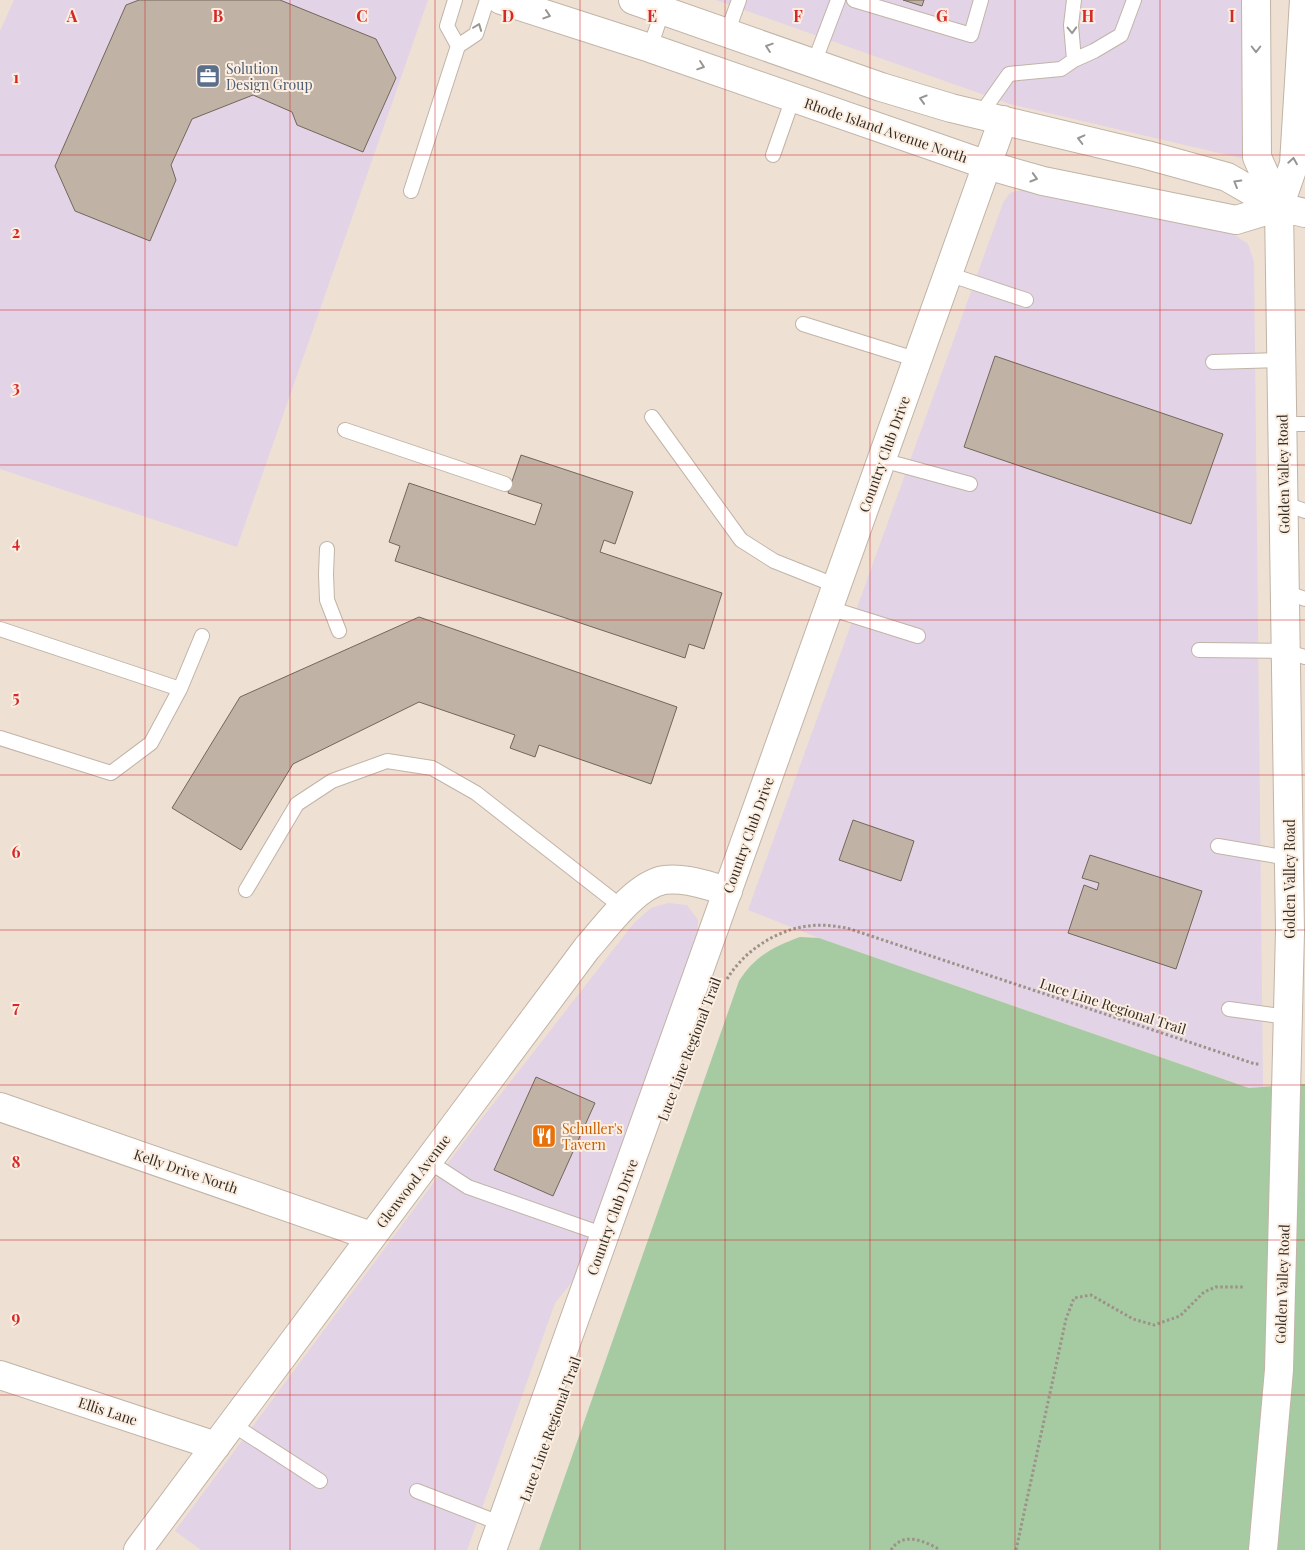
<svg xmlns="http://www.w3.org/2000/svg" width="1305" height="1550" font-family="'Playfair Display',serif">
<rect width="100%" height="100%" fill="#eee0d3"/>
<path fill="#e2d3e6" d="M14 0H428L237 547 0 469V31Z
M716 0H1246L1245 159 1010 104Z
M1025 189 1233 234 1248 244 1254 262 1263 1087 1250 1088 819 938 748 910 1003 203 1010 193Z
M668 903 687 905 698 920 697 935 575 1278 555 1303 467 1550H201L175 1531 469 1135 634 923 651 908Z"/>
<path fill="#a6cba3" d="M800 937 819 938 1249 1088 1305 1084V1550H539L739 981C755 956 773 947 800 937Z"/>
<path fill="#c0b2a5" stroke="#73675b" d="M139 0H280L376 39 396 78 363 152 297 125 292 112 253 95 192 119 171 165 176 180 150 241 75 211 55 166 126 5Z
M903 0H924L922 6Z
M995 356 1223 434 1191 524 964 447Z
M521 455 633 492 615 544 604 540 600 552 722 593 704 649 689 644 685 658 395 561 400 546 389 542 409 483 535 525 542 504 508 493Z
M419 617 677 707 651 784 539 745 535 757 510 748 515 735 419 702 293 764 241 850 172 808 240 697Z
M853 820 914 841 901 881 839 860Z
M1090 855 1202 891 1176 969 1068 933 1084 885 1097 890 1099 883 1082 878Z
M536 1077 595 1103 553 1196 494 1170Z"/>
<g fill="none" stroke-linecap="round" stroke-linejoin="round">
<defs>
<path id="service" d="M455 0 447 26 458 46
M854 0 971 35 981 0
M727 33 739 0
M650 48 664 6
M1074 60 1071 25 1074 0
M814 63 838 0
M980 115 1009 74 1061 69 1074 60 1094 51 1121 35 1134 0
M773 155 793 98
M411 191 458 46 476 34 487 0
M948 274 1026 300
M803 324 918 360
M1213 362 1281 360
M652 417 741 540 774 561 837 586
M1282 424H1305
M345 430 505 484
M882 460 970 484
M1283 503 1305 511
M327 549 326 574 327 600 339 631
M1285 592 1305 599
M829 608 918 636
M0 629 180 689
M1199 650 1285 651 1305 657
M0 738 111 773 151 743 180 689 202 636
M1218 846 1289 858
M246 890 297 804 332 781 387 761 432 768 476 793 623 908
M1229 1009 1287 1017
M428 1161 468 1187 605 1235
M232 1424 320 1481
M417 1491 502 1524"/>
<path id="minor" d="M0 1107 371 1236
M0 1375 216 1446
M138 1550 587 948C606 927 635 885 664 880 685 877 708 886 728 891"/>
<path id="tertiary" d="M501 0 650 48 987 165 1043 181 1236 220 1279 207
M633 0 881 87 951 108 1147 155 1227 177 1279 207 1305 213
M1256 0 1257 157 1279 207
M492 1550 1003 120
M1263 1550 1279 1370 1290 932 1279 207 1294 164 1304 0"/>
</defs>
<use href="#service" stroke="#c1b4a7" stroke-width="16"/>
<use href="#minor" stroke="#c1b4a7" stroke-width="30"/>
<use href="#tertiary" stroke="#c1b4a7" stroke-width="30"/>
<path stroke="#9c9288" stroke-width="3" stroke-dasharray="2.5 2.5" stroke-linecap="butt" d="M727 979C744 951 776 930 808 926 821 924 834 926 847 928L1255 1064H1260
M891 1550C903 1531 925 1541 940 1550
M1016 1550 1066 1319 1074 1298 1091 1295 1133 1319 1154 1325 1180 1316 1204 1292 1216 1287H1244"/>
<use href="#service" stroke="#fff" stroke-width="14"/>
<use href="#minor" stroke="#fff" stroke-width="28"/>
<use href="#tertiary" stroke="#fff" stroke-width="28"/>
</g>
<defs><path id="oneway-chevron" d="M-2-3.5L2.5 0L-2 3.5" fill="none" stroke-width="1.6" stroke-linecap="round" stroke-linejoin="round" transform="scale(1.25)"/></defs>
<g stroke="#989693">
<use href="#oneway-chevron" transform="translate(547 15) rotate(18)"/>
<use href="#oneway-chevron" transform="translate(478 27) rotate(-69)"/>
<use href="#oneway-chevron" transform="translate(1072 30) rotate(88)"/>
<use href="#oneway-chevron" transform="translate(769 47) rotate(-161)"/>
<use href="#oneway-chevron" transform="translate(1256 49) rotate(90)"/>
<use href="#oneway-chevron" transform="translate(701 66) rotate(19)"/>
<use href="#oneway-chevron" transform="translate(923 99) rotate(-163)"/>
<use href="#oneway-chevron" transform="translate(1081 139) rotate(-166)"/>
<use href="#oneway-chevron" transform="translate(1293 161) rotate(-81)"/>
<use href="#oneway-chevron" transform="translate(1034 178) rotate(16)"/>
<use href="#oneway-chevron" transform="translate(1237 183) rotate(-150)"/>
</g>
<path fill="none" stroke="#d62828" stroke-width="1" stroke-opacity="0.55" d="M145 0V1550M290 0V1550M435 0V1550M580 0V1550M725 0V1550M870 0V1550M1015 0V1550M1160 0V1550M0 155H1305M0 310H1305M0 465H1305M0 620H1305M0 775H1305M0 930H1305M0 1085H1305M0 1240H1305M0 1395H1305"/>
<defs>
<symbol id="office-square" viewBox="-11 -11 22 22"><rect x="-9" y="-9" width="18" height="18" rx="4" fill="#5c6f8a" stroke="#fceee0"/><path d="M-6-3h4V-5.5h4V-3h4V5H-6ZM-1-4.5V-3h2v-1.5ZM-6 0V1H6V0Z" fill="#fff"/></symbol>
<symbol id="restaurant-square" viewBox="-11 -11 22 22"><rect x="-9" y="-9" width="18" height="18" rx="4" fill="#e8710a" stroke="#fceee0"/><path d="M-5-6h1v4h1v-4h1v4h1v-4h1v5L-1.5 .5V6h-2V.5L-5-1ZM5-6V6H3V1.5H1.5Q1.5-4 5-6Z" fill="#fff"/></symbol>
</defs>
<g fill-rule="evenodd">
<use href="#office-square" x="194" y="62" width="28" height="28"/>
<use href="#restaurant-square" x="530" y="1122" width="28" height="28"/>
</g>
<g text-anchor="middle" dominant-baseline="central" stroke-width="4" stroke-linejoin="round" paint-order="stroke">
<g font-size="14" fill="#4e5e75" stroke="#fceee0" text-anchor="start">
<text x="226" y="68">Solution<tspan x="226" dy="16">Design Group</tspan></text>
</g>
<g font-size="14" fill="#322d27" stroke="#fceee0">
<text transform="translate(886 130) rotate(19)">Rhode Island Avenue North</text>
<text transform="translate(884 454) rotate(-70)">Country Club Drive</text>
<text transform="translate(1283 474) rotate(-91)">Golden Valley Road</text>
<text transform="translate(748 835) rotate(-70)">Country Club Drive</text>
<text transform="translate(1289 879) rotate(-90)">Golden Valley Road</text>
<text transform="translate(1113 1006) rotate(18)">Luce Line Regional Trail</text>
<text transform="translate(689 1049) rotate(-69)">Luce Line Regional Trail</text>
<text transform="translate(186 1171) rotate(19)">Kelly Drive North</text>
<text transform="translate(413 1181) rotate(-53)">Glenwood Avenue</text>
<text transform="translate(612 1217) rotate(-70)">Country Club Drive</text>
<text transform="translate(1282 1284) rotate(-88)">Golden Valley Road</text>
<text transform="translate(108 1411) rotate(18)">Ellis Lane</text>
<text transform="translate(550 1429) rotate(-70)">Luce Line Regional Trail</text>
</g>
<g font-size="14" fill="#c56008" stroke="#fceee0" text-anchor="start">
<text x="562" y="1128">Schuller's<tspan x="562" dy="16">Tavern</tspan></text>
</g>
</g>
<g font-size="16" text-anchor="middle" font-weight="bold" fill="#d62828" stroke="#fceee0" stroke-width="4" stroke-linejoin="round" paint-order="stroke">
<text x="72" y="22">A</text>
<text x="218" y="22">B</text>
<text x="362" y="22">C</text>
<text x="508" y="22">D</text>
<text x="652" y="22">E</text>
<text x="798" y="22">F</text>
<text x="942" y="22">G</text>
<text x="1088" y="22">H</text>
<text x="1232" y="22">I</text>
<text x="16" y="83">1</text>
<text x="16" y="238">2</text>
<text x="16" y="393">3</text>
<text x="16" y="548">4</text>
<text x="16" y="703">5</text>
<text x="16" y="858">6</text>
<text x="16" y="1013">7</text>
<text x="16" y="1168">8</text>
<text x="16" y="1323">9</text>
</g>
</svg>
